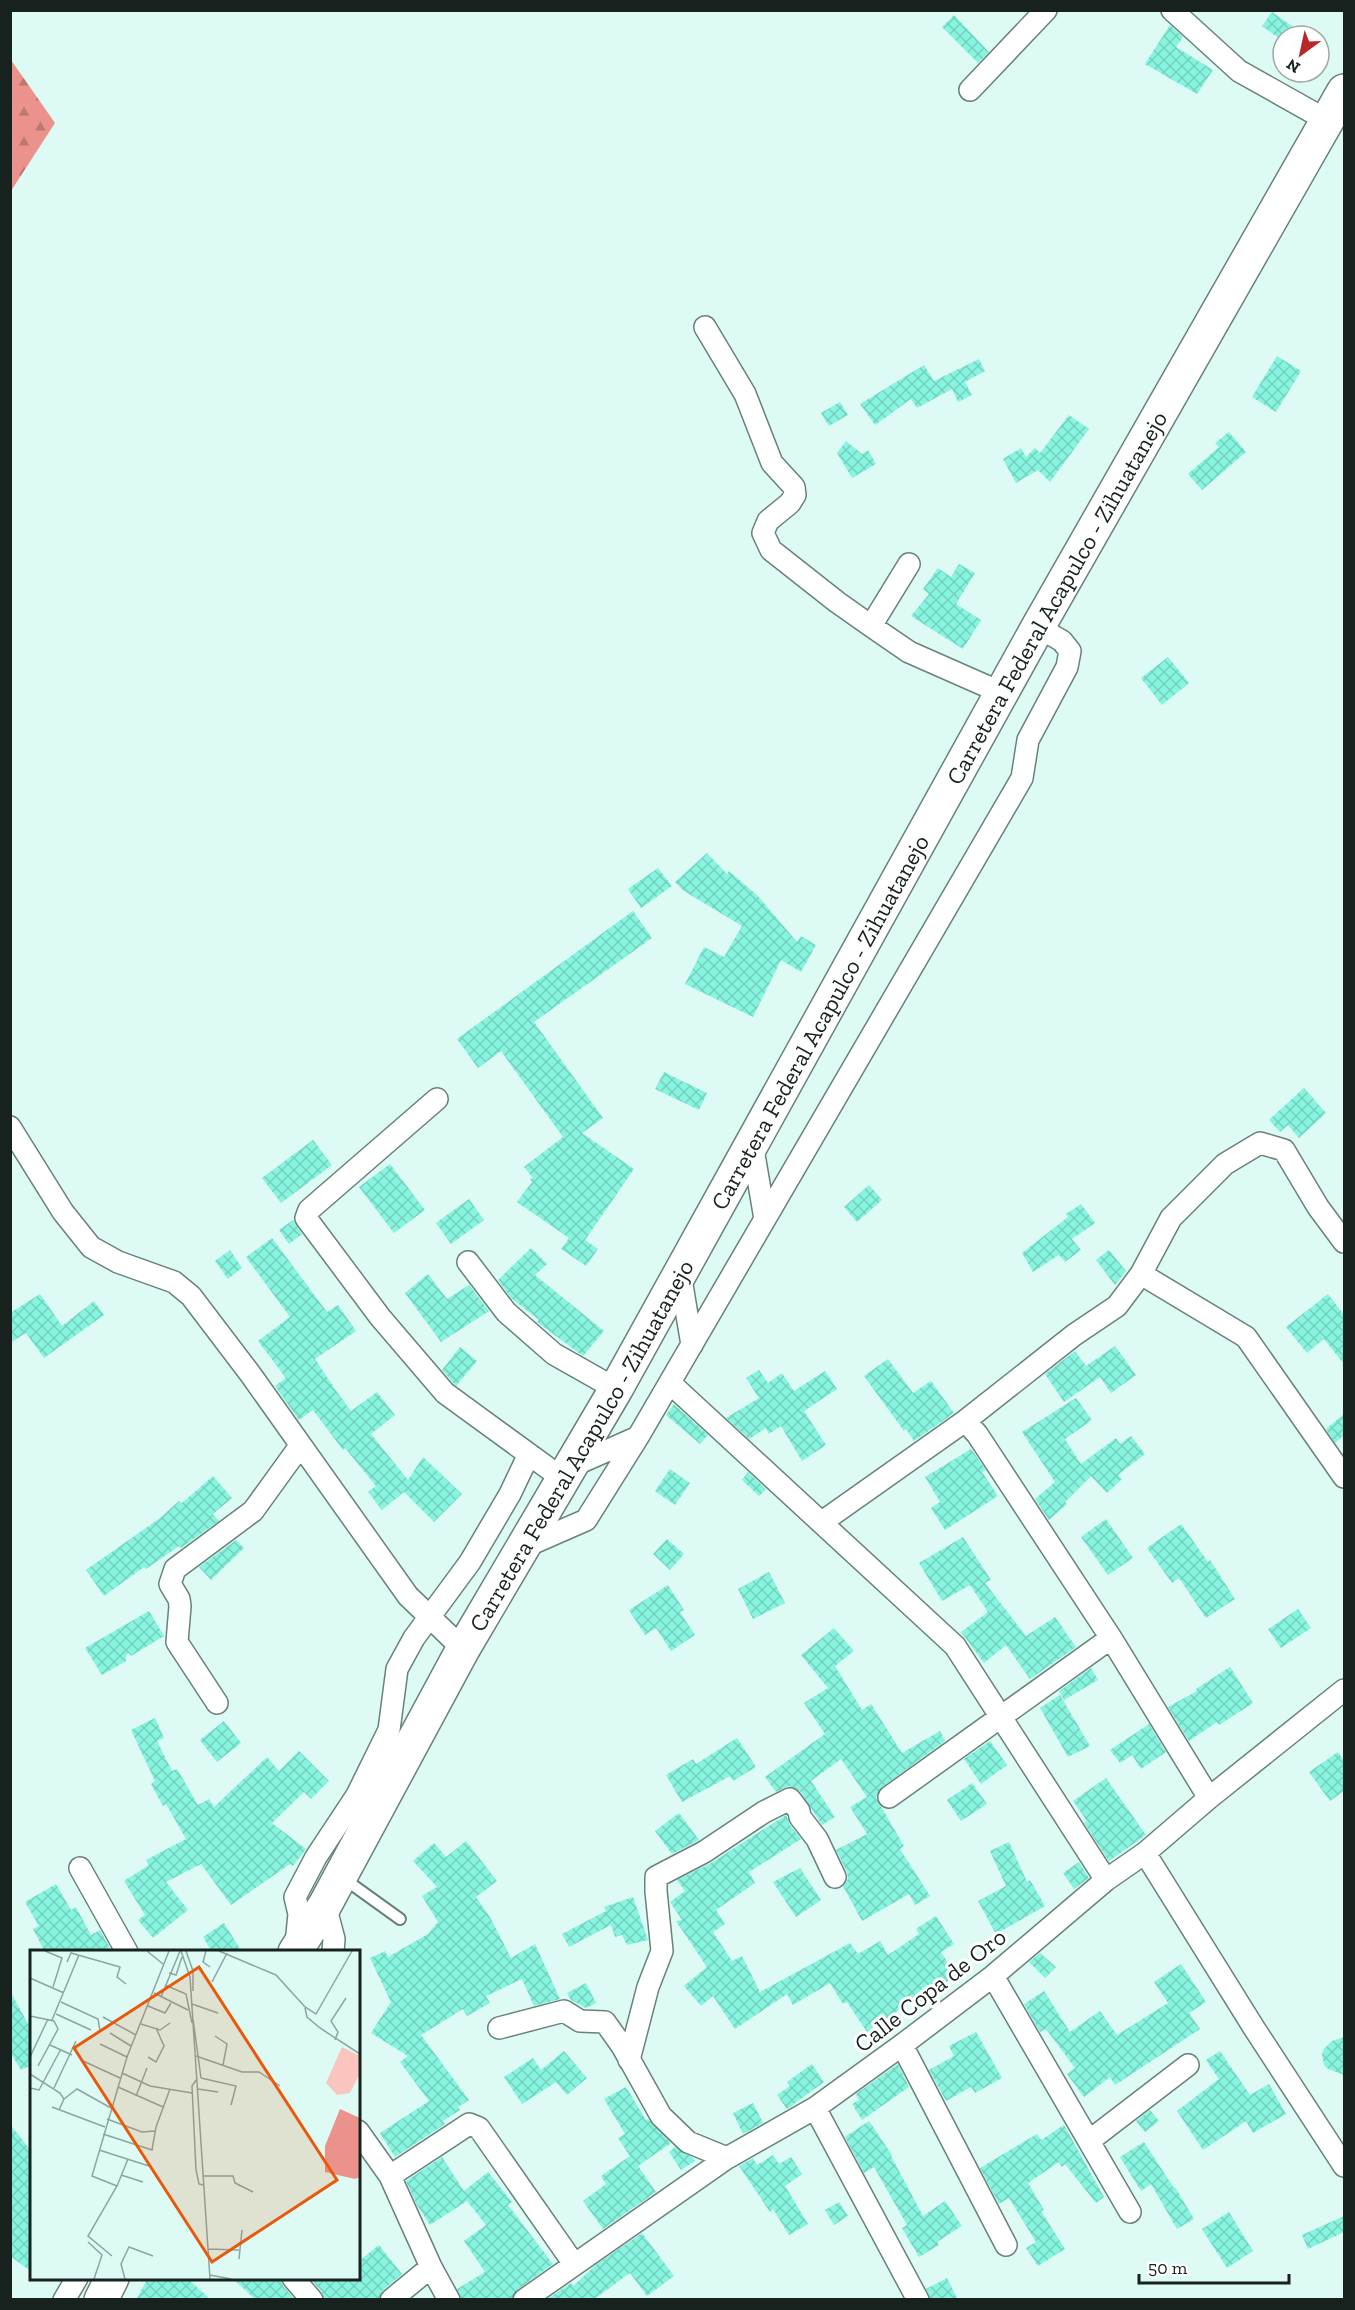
<svg xmlns="http://www.w3.org/2000/svg" width="1355" height="2310" font-family="'Zilla Slab',serif">
<defs>
<pattern id="forest-firs" width="22" height="20" patternUnits="userSpaceOnUse" patternTransform="scale(1.5)"><rect width="22" height="20" fill="#ea928b"/><path d="M5 1l3.5 6h-7zM16 11l3.5 6h-7z" fill="#bd7771"/></pattern>
<pattern id="building-cross-hatch" width="8" height="8" patternUnits="userSpaceOnUse" patternTransform="scale(1.5)"><rect width="8" height="8" fill="#86f4de"/><path d="M0 0l8 8M0 8l8-8" fill="none" stroke="#73d1be"/></pattern>
</defs>
<rect width="100%" height="100%" fill="#ddfbf4"/>
<path fill="url(#forest-firs)" d="M11 60 55 123 11 191H10Z"/>
<path fill="url(#building-cross-hatch)" d="M1272 12 1295 28 1290 36H1283V41L1262 26Z
M954 15 989 52 978 63 942 27Z
M1170 25 1183 37 1176 47 1213 70 1197 94 1145 64Z
M1277 356 1301 371 1276 412 1252 397Z
M979 359 985 371 965 382 972 395 958 402 952 389 917 408 911 399 875 425 860 404 924 365 934 381Z
M840 402 848 415 829 426 821 413Z
M1069 415 1089 429 1050 482 1038 470 1016 483 1003 459 1021 448 1026 457 1035 448 1040 453Z
M1229 432 1246 452 1202 490 1188 474 1219 447 1215 443Z
M846 441 862 454 868 450 876 464 852 478 837 453Z
M959 564 975 573 956 604 981 620 963 649 911 616 929 594 923 589 938 568 951 577Z
M1168 657 1189 683 1162 705 1141 678Z
M707 853 727 874 729 871 758 896 797 942 801 936 816 945 801 972 781 960 753 1017 685 984 704 947 724 957 742 926 684 891 675 882Z
M658 868 672 886 641 908 628 889Z
M633 911 652 938 534 1022 603 1118 582 1133 634 1169 585 1240 598 1249 586 1266 561 1249 569 1238 517 1202 532 1182 530 1179 533 1178 524 1167 563 1137 501 1051 478 1068 457 1039Z
M664 1072 707 1093 699 1110 655 1089Z
M1304 1088 1326 1113 1299 1138 1288 1125 1280 1132 1269 1120Z
M313 1140 332 1165 281 1203 262 1178Z
M390 1164 425 1210 394 1233 359 1187Z
M869 1185 882 1200 857 1222 844 1207Z
M469 1199 484 1220 451 1244 436 1223Z
M1081 1204 1095 1223 1072 1239 1081 1250 1065 1262 1059 1255 1033 1272 1022 1253 1068 1217 1066 1214Z
M293 1220 302 1234 289 1244 279 1230Z
M272 1238 327 1312 338 1305 356 1331 315 1359 337 1392 351 1411 377 1392 395 1415 371 1434 408 1480 423 1457 462 1494 434 1522 404 1492 382 1510 368 1492 376 1486 345 1448 343 1450 313 1410 299 1420 275 1386 286 1378 258 1341 290 1317 246 1257Z
M531 1248 547 1264 535 1275 604 1331 583 1356 537 1322 539 1320 511 1298 498 1280Z
M230 1250 242 1268 228 1279 215 1261Z
M1109 1250 1126 1271 1115 1285 1096 1260Z
M428 1274 447 1299 469 1285 489 1311 441 1342 405 1293Z
M40 1294 62 1326 94 1301 104 1315 44 1358 26 1333 10 1343V1313Z
M1328 1294 1344 1315V1364L1324 1339 1307 1353 1286 1327Z
M1115 1346 1136 1375 1111 1393 1100 1377 1064 1402 1045 1374 1075 1351 1086 1366Z
M460 1347 477 1361 456 1386 442 1370Z
M888 1359 913 1393 931 1381 954 1413 914 1441 906 1429 904 1431 864 1376Z
M759 1370 768 1383 782 1373 794 1391 825 1371 837 1389 804 1411 826 1445 802 1461 781 1426 769 1434 766 1428 749 1439 726 1418 759 1398 746 1378Z
M1076 1398 1092 1420 1065 1439 1081 1464 1116 1438 1120 1444 1131 1436 1145 1454 1118 1475 1122 1479 1107 1493 1091 1476 1065 1502 1067 1504 1049 1520 1035 1499 1055 1482 1022 1432Z
M674 1404 708 1435 700 1444 666 1415Z
M1344 1414V1435L1335 1443 1326 1429Z
M971 1449 986 1470 982 1472 998 1496 945 1530 931 1508 940 1502 925 1477Z
M670 1469 690 1483 675 1505 655 1491Z
M748 1472 766 1489 759 1496 742 1480Z
M213 1476 232 1498 213 1514 219 1521 181 1548 179 1546 146 1569 144 1567 104 1596 86 1570 160 1518 179 1501 182 1503Z
M1106 1519 1133 1558 1108 1575 1081 1537Z
M1181 1524 1208 1562 1210 1560 1235 1599 1206 1618 1179 1578 1172 1583 1147 1548Z
M963 1537 991 1580 985 1583 1026 1636 1055 1617 1076 1647 1030 1679 1006 1645 984 1663 961 1632 988 1612 970 1585 942 1601 919 1563Z
M667 1539 684 1554 670 1570 653 1554Z
M236 1540 244 1548 211 1580 199 1567Z
M769 1572 785 1603 753 1619 738 1589Z
M668 1585 684 1610 680 1612 695 1635 671 1651 656 1628 645 1635 629 1610Z
M1298 1609 1311 1628 1281 1648 1268 1629Z
M149 1611 164 1636 131 1656 129 1653 126 1655V1661L102 1675 85 1648Z
M834 1628 854 1651 835 1666 862 1710 871 1704 902 1753 940 1731 945 1741 882 1787 876 1798 904 1846 900 1849 930 1896 915 1905 909 1894 862 1921 843 1886 848 1879 847 1872 836 1850 867 1834 850 1807 867 1797 841 1759 811 1781 835 1817 822 1825 800 1791 789 1786 776 1792 765 1777 825 1734 804 1703 828 1688 801 1655Z
M1230 1667 1253 1703 1219 1725 1217 1722 1189 1741 1168 1707 1197 1691 1196 1689Z
M1091 1668 1098 1680 1064 1700 1059 1691Z
M1060 1695 1090 1746 1068 1757 1040 1708Z
M155 1718 164 1738 157 1741 172 1771 177 1769 198 1805 209 1799 214 1807 267 1757 279 1771 299 1751 329 1781 311 1799 304 1792 272 1823 306 1849 293 1866 290 1864 231 1905 201 1864 166 1882 188 1910 153 1938 138 1920 145 1915 124 1881 149 1865 146 1860 186 1839 166 1804 163 1806 151 1784 155 1781 131 1730Z
M224 1721 241 1743 217 1762 200 1740Z
M1149 1724 1166 1752 1141 1769 1132 1755 1120 1763 1110 1750Z
M737 1738 756 1767 733 1781 730 1776 682 1802 666 1775 693 1759 696 1764Z
M990 1741 1007 1765 981 1784 964 1759Z
M1338 1752 1344 1761V1791L1330 1801 1309 1772Z
M1106 1778 1146 1835 1109 1861 1084 1823 1087 1821 1073 1801Z
M972 1783 987 1804 961 1821 947 1800Z
M679 1813 699 1840 672 1854 655 1831Z
M786 1815 790 1825 801 1839 749 1872 755 1883 716 1910 725 1924 713 1932 732 1961 742 1956 760 1992 850 1943 858 1954 880 1941 888 1955 919 1934 916 1929 936 1916 954 1944 941 1952 956 1976 931 1992 937 1999 920 2011 912 2001 867 2032 847 2002 843 2004 830 1983 793 2005 787 1994 735 2029 713 1996 701 2006 684 1986 707 1967 676 1921 682 1920 670 1902 685 1891 677 1880 711 1863Z
M466 1841 497 1881 476 1897 490 1917 511 1958 535 1944 560 1999 534 2006 522 1979 486 1996 490 2003 467 2016 463 2009 421 2035 469 2100 458 2107 460 2110 443 2121 445 2124 395 2157 380 2133 429 2101 400 2062 408 2056 371 2033 391 2002 370 1958 385 1951 388 1957 428 1934 438 1922 422 1896 437 1887 413 1861 434 1843 446 1857Z
M1009 1842 1027 1882 1030 1880 1045 1906 996 1934 978 1901 1006 1886 990 1851Z
M1079 1862 1089 1878 1074 1889 1063 1873Z
M800 1868 821 1900 796 1917 773 1882Z
M56 1884 71 1910 76 1907 91 1935 100 1930 112 1952H45L33 1929 39 1926 25 1902Z
M633 1897 648 1940 627 1945 622 1935 615 1937 611 1925 569 1947 562 1934 606 1911 604 1907Z
M224 1923 242 1952H212L203 1937Z
M1040 1953 1056 1967 1045 1978 1029 1962Z
M1181 1964 1206 2002 1189 2013 1200 2029 1115 2085 1110 2077 1084 2097 1067 2074 1075 2068 1046 2029 1040 2032 1024 2004 1044 1991 1070 2032 1100 2011 1117 2035 1168 2003 1154 1982Z
M586 1983 596 2003 586 2008 571 2000 567 1993Z
M10 1991 32 2031V2065L21 2070 10 2052Z
M976 2032 1002 2078 975 2093 971 2087 946 2101 929 2070 954 2056 949 2046Z
M1344 2037V2075L1328 2069 1324 2065 1322 2054 1324 2049 1332 2041Z
M564 2051 587 2078 567 2095 556 2082 522 2104 504 2077 533 2058 541 2070Z
M1220 2051 1250 2095 1269 2084 1286 2114 1253 2133 1246 2121 1203 2150 1177 2111 1219 2079 1206 2060Z
M812 2064 824 2082 787 2109 777 2095 790 2086 787 2082Z
M898 2064 909 2087 862 2120 852 2104 859 2100 856 2094Z
M626 2087 646 2120 648 2119 671 2143 638 2166 656 2192 603 2229 583 2201 606 2184 601 2176 630 2156 618 2138 625 2134 604 2099Z
M753 2103 763 2123 743 2134 733 2113Z
M1150 2110 1159 2121 1145 2132 1136 2121Z
M869 2121 892 2155 891 2156 923 2216 945 2201 962 2226 937 2242 939 2245 919 2257 902 2228 907 2225 874 2167 864 2173 845 2137Z
M10 2124 32 2152V2272L10 2256Z
M1064 2125 1104 2197 1096 2203 1065 2164 1062 2167 1059 2162 1028 2183 1044 2210 1041 2211 1065 2249 1038 2266 1026 2248 1036 2242 1009 2198 999 2204 980 2168 1037 2134 1041 2140Z
M1144 2142 1174 2188 1175 2187 1194 2219 1177 2229 1151 2184 1141 2191 1120 2157Z
M675 2147 693 2158 695 2161 681 2170 669 2152Z
M773 2155 779 2164 791 2157 802 2174 785 2186 808 2224 789 2235 773 2209 770 2212 739 2166 753 2158 757 2165Z
M442 2157 464 2191 488 2172 512 2202 508 2205 553 2264 517 2290 512 2300H462L457 2289 485 2272 464 2241 486 2225 467 2201 430 2225 417 2205 406 2181Z
M839 2202 848 2216 834 2225 825 2210Z
M1229 2212 1253 2251 1227 2268 1202 2229Z
M1344 2216V2232L1308 2249 1302 2235Z
M642 2233 674 2276 647 2296 630 2273 593 2300H551L549 2298 571 2283 573 2286 597 2264Z
M379 2245 402 2274 382 2291 379 2300H324L322 2292 310 2278H358V2262Z
M148 2278H187L211 2300H136Z
M232 2278H281L283 2286 295 2300H256Z
M947 2278 958 2300H931L926 2289Z"/>
<g fill="none" stroke-linecap="round" stroke-linejoin="round">
<defs>
<path id="lane" d="M343 1878 400 1919"/>
<path id="street" d="M1172 10 1239 71 1328 121
M970 90 1046 10
M705 327 745 394 772 463 794 487 795 495 790 503 768 521 763 533 771 550 837 602 871 626 909 652 1002 693
M871 626 909 564
M437 1099 309 1210 306 1218 380 1317 445 1393 563 1479
M10 1127 63 1212 91 1247 118 1262 174 1282 191 1296 251 1375 408 1596 463 1649
M752 1143 765 1219
M468 1262 506 1312 554 1354 616 1389
M680 1273 692 1345
M1141 1274 1246 1337 1344 1477
M670 1383 955 1646 1106 1880
M965 1421 977 1434 1111 1638 1209 1798
M570 1467 638 1437 1022 778 1028 740 1067 667 1070 651 1062 641 1038 627
M822 1522 965 1421 1074 1335 1117 1306 1141 1274 1171 1218 1225 1164 1260 1143 1284 1150 1318 1207 1344 1242
M522 1548 586 1520 638 1437
M217 1703 177 1642 180 1606 179 1599 170 1584 175 1569 253 1511 300 1446
M889 1797 1111 1638
M1145 1853 1254 2028 1344 2166
M80 1868 127 1952
M325 1905 334 1939 333 1952
M296 1944 299 1914 295 1897 316 1857 357 1795 389 1730 397 1669 414 1638 470 1562 510 1494 529 1454
M993 1976 1130 2212
M499 2028 564 2011 580 2021 605 2022 622 2046 661 2116 688 2142 727 2158
M902 2045 1006 2245
M629 2060 648 1987 662 1951 656 1891V1877L704 1852 764 1812 790 1799 799 1811 800 1817 817 1839 835 1877
M815 2108 918 2300
M358 2131 390 2176 431 2267 449 2300
M1089 2141 1188 2065
M390 2176 469 2124 479 2128 574 2264
M293 2278 312 2300
M64 2300 77 2278
M391 2300 431 2267
M524 2300 727 2158 815 2108 902 2045 993 1976 1106 1880 1145 1853 1209 1798 1344 1690"/>
<g id="primary">
<path id="s1" d="M295 1952 325 1905 463 1649 616 1389 1038 627 1344 91"/>
<path d="M101 2300 112 2278"/>
</g>
</defs>
<use href="#lane" stroke="#67827b" stroke-width="14"/>
<use href="#street" stroke="#67827b" stroke-width="24"/>
<use href="#primary" stroke="#67827b" stroke-width="36"/>
<use href="#lane" stroke="#fff" stroke-width="10"/>
<use href="#street" stroke="#fff" stroke-width="21"/>
<use href="#primary" stroke="#fff" stroke-width="33"/>
</g>
<g text-anchor="middle" dominant-baseline="central" stroke-width="6" stroke-linejoin="round" paint-order="stroke">
<g font-size="24" fill="#17221f" stroke="#fff">
<text stroke="none"><textPath href="#s1" startOffset="1554">Carretera Federal Acapulco - Zihuatanejo</textPath></text>
<text stroke="none"><textPath href="#s1" startOffset="1068">Carretera Federal Acapulco - Zihuatanejo</textPath></text>
<text stroke="none"><textPath href="#s1" startOffset="582">Carretera Federal Acapulco - Zihuatanejo</textPath></text>
<text transform="translate(930 1990) rotate(-38)">Calle Copa de Oro</text>
</g>
</g>
<g transform="translate(30 1950)">
<rect width="330" height="330" fill="#ddfbf4"/>
<path d="M310 159 330 168V227L325 229 295 222V196Z" fill="#ea928b"/>
<path d="M312 97 330 106V123L320 143 307 145 296 133Z" fill="#fac4bf"/>
<path fill="none" stroke="#8ea49f" stroke-width="1.5" d="M15 1 32 8 23 37M117 1 133 14M151 1 160 27 180 329M156 1 163 21V41M176 1 173 12 180 17M189 1 246 25 275 57 286 64 322 1M37 12 41 3 90 17 87 27 96 34M139 23 146 25 152 7M0 28 34 43M182 32 197 3M135 35 156 44 162 73M124 43 158 60M131 47 150 1M31 52 68 69 70 81M162 54 188 63M118 56 135 63 141 53M275 58 277 67 290 78 330 104M26 64 61 80M0 66 24 71 28 79 8 116M73 67 106 85M163 69 171 128M22 70 49 5M111 74 130 80 140 73M80 83 101 96M185 86 197 94 193 115M305 90 308 82 301 71 316 48M70 94 97 107M20 95 42 105M166 106 212 122H229L250 136M0 107 18 69M118 107 126 112 134 96 126 78M51 110 90 128M92 123 120 136 162 143M0 124 30 143 34 149 29 160M171 128 206 136 201 155M166 130 162 136 166 220 169 234 173 235M88 137 133 157M0 138 9 140 31 99M24 138 46 91M168 139 188 142M106 146 117 118M34 149 47 139 81 158M22 157 75 177M77 169 112 182 125 181M73 184 122 200 126 177 140 139M69 200 119 216M91 225 113 232M173 226H203L205 233 223 242M87 236 62 226 97 107 139 1M58 292 72 305 64 329M178 299 209 300M82 306 58 286 87 236 98 209M209 309 212 280M180 325 201 329M95 329 91 314 99 297 123 306"/>
<path fill="#e8590c" fill-opacity="0.15" stroke="#e8590c" stroke-width="3" d="M169 17 307 230 182 312 44 98Z"/>
<rect width="330" height="330" fill="none" stroke="#17221f" stroke-width="3"/>
</g>
<rect width="1355" height="2310" fill="none" stroke="#17221f" stroke-width="24"/>
<g transform="translate(1301 54) rotate(213)"><circle r="28" fill="#ffffff" stroke="#a2a7a5" stroke-width="1.5"/>
<path d="M0-4.5L10 22L0 15L-10 22Z" fill="#b8282b"/>
<text y="-9" font-size="16" font-weight="bold" text-anchor="middle" fill="#17221f">N</text>
</g>
<path d="M1139 2274v9h150v-9" fill="none" stroke="#17221f" stroke-width="3"/>
<text x="1148" y="2274" font-size="18" fill="#17221f" stroke="#ffffff" stroke-width="4.5" paint-order="stroke">50 m</text>
</svg>
